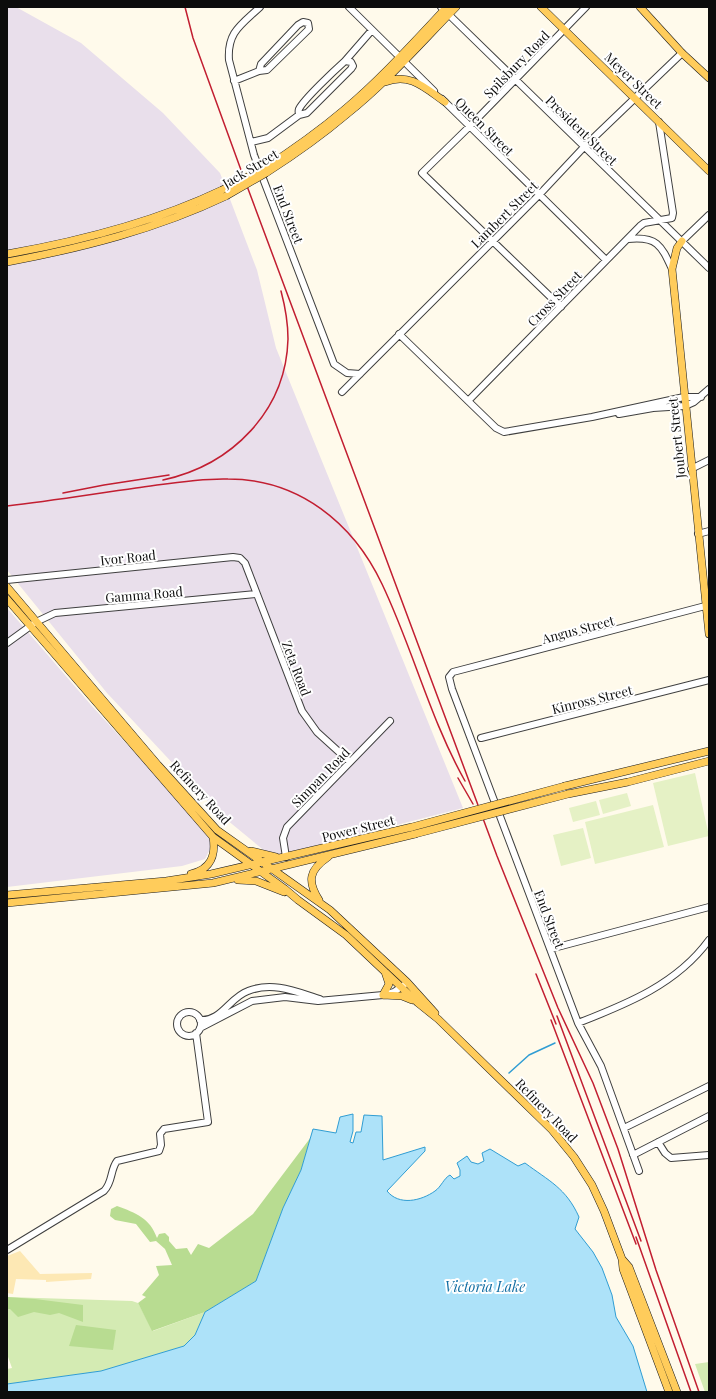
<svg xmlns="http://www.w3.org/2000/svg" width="716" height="1399" font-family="'Playfair Display',serif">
<rect width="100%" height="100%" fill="#fffaeb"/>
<path fill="#e9dfeb" d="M7 7H16L81 43 163 113 220 173 257 270 276 348 463 808 272 857 221 815 107 693 7 570Z
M7 608 91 705 201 825 210 839V849L205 859 182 866 7 887Z"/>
<path fill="#d4ebb3" d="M7 1297 132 1301 138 1303 153 1331 205 1312 195 1335 184 1346 101 1371 7 1384V1369L12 1368 7 1354Z
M709 1362V1392H705L695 1364Z"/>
<path fill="#b8dc91" d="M311 1137 301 1170 283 1208 256 1281 205 1312 152 1331 138 1303 146 1297 142 1295 159 1275 156 1266 172 1265 165 1249 156 1241 150 1242 136 1224 115 1220 110 1216 111 1209 117 1206C136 1213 150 1218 157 1238L159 1234 165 1233 169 1237V1241L176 1249 187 1248 191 1255 198 1244 209 1248 253 1214Z
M7 1297 35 1299 83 1305V1322L59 1313 50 1315 34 1312 18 1317 10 1309H7Z
M76 1325 116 1330 113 1350 69 1346Z"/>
<path fill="#fde8b4" d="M20 1251 40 1274 92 1273 91 1279 46 1282V1280L16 1279 13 1294 7 1293V1256Z"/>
<path fill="#e5f1c5" d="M695 773 709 836 668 846 653 783Z
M627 793 631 806 603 814 599 800Z
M596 801 600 815 573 822 569 808Z
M653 805 664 847 595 864 585 822Z
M583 828 591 858 561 866 553 835Z"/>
<path fill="#ade2f9" stroke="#309dd3" d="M353 1114V1131L350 1142 353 1143 356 1132H361L364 1115 382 1116 383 1160 425 1147V1151L387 1191C399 1206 421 1201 435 1191 441 1187 444 1178 450 1175L454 1179 460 1176V1170L457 1163 467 1156 471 1162 478 1164 484 1161 482 1153 490 1149 518 1166 525 1163C549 1181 566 1188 579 1217L575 1229 593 1252 602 1268 612 1295 616 1317 633 1346 647 1392H7V1384L101 1371 184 1346 195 1335 205 1312 256 1281 283 1208 301 1170 313 1129 336 1133 340 1117Z"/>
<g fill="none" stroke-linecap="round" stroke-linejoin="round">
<path stroke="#309dd3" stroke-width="1.5" d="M509 1073 529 1055 555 1043"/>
<defs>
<path id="minor" d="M260 7C241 25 227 32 229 60L254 155 334 364 347 373 360 374
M349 7 434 91
M441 7 709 268
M345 61 372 30
M234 81 259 71 267 70 309 29 308 23 303 22 298 25 261 64 259 71
M442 99 606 260
M251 142 268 138 299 115 307 113 351 69 353 66 351 62 345 61C335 70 304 99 299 109 298 112 299 112 299 115
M628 239C657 236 661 245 672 269
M682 241 709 215
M561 307 422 173 470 126 586 7
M399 334 496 428 504 432 592 417 684 397H701
M342 392 539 195 584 147 682 53
M468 401 640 226 644 223 672 218 673 213 659 122
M619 414 653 408 685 406 694 402 709 389
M691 469 709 460
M698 534 709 531
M7 580 233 557 240 558 245 563 302 711 317 732 350 762
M7 643 36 622 55 613 256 594
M481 738 709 680
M286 857 283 838 287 827 390 721
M550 949 709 907
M177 1024a12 12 0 1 1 24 0a12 12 0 1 1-24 0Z
M200 1020C221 1022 230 997 248 991 273 981 297 992 320 999
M578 1023C627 1004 677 984 709 940
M200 1028 252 1001 285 997 318 1001 383 995 394 992 404 985
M624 1128 709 1086
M658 1142 665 1153 671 1158 709 1155
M633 1155 709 1116
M639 1171 601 1066 578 1023 452 689 449 677 453 672 709 605
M7 1250 104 1191C113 1182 110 1170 117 1161L159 1151 161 1145 160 1134 164 1129 208 1122 196 1033"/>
<path id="major" d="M541 7 709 171
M640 7 682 53 709 78
M385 82C410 72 425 88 445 102
M263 169C291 151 318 132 344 110 381 79 414 42 447 7
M266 173C294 155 321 136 347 114 387 82 420 44 456 7
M682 241 677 248 672 269 709 634
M7 254C80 241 155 222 222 190
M7 262C82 248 157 229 226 196
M7 587 158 765 217 830 330 910 407 982 435 1013
M7 599 213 837 285 889 298 900 346 935 418 1003 438 1019 552 1130 574 1157 592 1185 604 1211 622 1259 623 1269 669 1392
M565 786 709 751
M568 794 628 782 709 761
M251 851 276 857
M191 874C211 869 216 856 213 837
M238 880 256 881 284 892
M7 895 166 881 211 874 412 827
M319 900C307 881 309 870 328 857
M7 903 213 883 415 834
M383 995 402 996 412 1000
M383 995 389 984 385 972
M622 1259 629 1267 677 1392"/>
</defs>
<use href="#minor" stroke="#3f3f3f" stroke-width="8"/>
<use href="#major" stroke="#1d1d1d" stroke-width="8"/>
<use href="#minor" stroke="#fff" stroke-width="6"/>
<use href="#major" stroke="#ffcc5b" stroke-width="7"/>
<path stroke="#c21e31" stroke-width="1.5" d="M185 7 193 38 241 170 497 856 558 1008 593 1083 618 1149 656 1270 699 1392
M163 480C232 465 286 411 288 339 288 323 285 306 281 291
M63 493 104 485 169 475
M7 506C50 501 93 494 136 488 167 484 198 478 228 479 299 479 353 523 382 584 413 649 430 719 465 781
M458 778 473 804
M536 974 556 1024
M557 1016 641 1241
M551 1020 636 1244
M636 1237 691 1392"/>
<defs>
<path id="major-bridge" d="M222 190 263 169
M226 196 266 173
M412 827 565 786
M415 834 568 794"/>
</defs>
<use href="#major-bridge" stroke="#1d1d1d" stroke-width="8" stroke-linecap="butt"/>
<use href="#major-bridge" stroke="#ffcc5b" stroke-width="7"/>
</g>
<g text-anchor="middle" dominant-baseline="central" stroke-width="4" stroke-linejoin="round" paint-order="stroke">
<g font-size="13" fill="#0c0c0c" stroke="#fff">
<text transform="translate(516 64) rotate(-46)">Spilsbury Road</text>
<text transform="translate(634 80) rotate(44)">Meyer Street</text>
<text transform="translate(485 126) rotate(45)">Queen Street</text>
<text transform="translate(582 130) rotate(44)">President Street</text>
<text transform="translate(250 168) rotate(-31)">Jack Street</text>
<text transform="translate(289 214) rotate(69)">End Street</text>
<text transform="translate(504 214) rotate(-45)">Lambert Street</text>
<text transform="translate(554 298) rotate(-46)">Cross Street</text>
<text transform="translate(676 438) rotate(-96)">Joubert Street</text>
<text transform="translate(128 557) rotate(-6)">Ivor Road</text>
<text transform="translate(144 594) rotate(-5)">Gamma Road</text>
<text transform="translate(578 629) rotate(-15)">Angus Street</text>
<text transform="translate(297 668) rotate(69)">Zeta Road</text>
<text transform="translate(592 699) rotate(-14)">Kinross Street</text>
<text transform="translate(320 777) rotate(-46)">Simpan Road</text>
<text transform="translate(201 792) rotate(47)">Refinery Road</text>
<text transform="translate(358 828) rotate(-14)">Power Street</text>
<text transform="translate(550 919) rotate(69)">End Street</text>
<text transform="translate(547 1110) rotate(46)">Refinery Road</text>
</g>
<g font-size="14" font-style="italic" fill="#106da2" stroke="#fff">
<text x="485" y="1286">Victoria Lake</text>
</g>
</g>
<rect width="716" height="1399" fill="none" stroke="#0c0c0c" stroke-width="16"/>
</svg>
